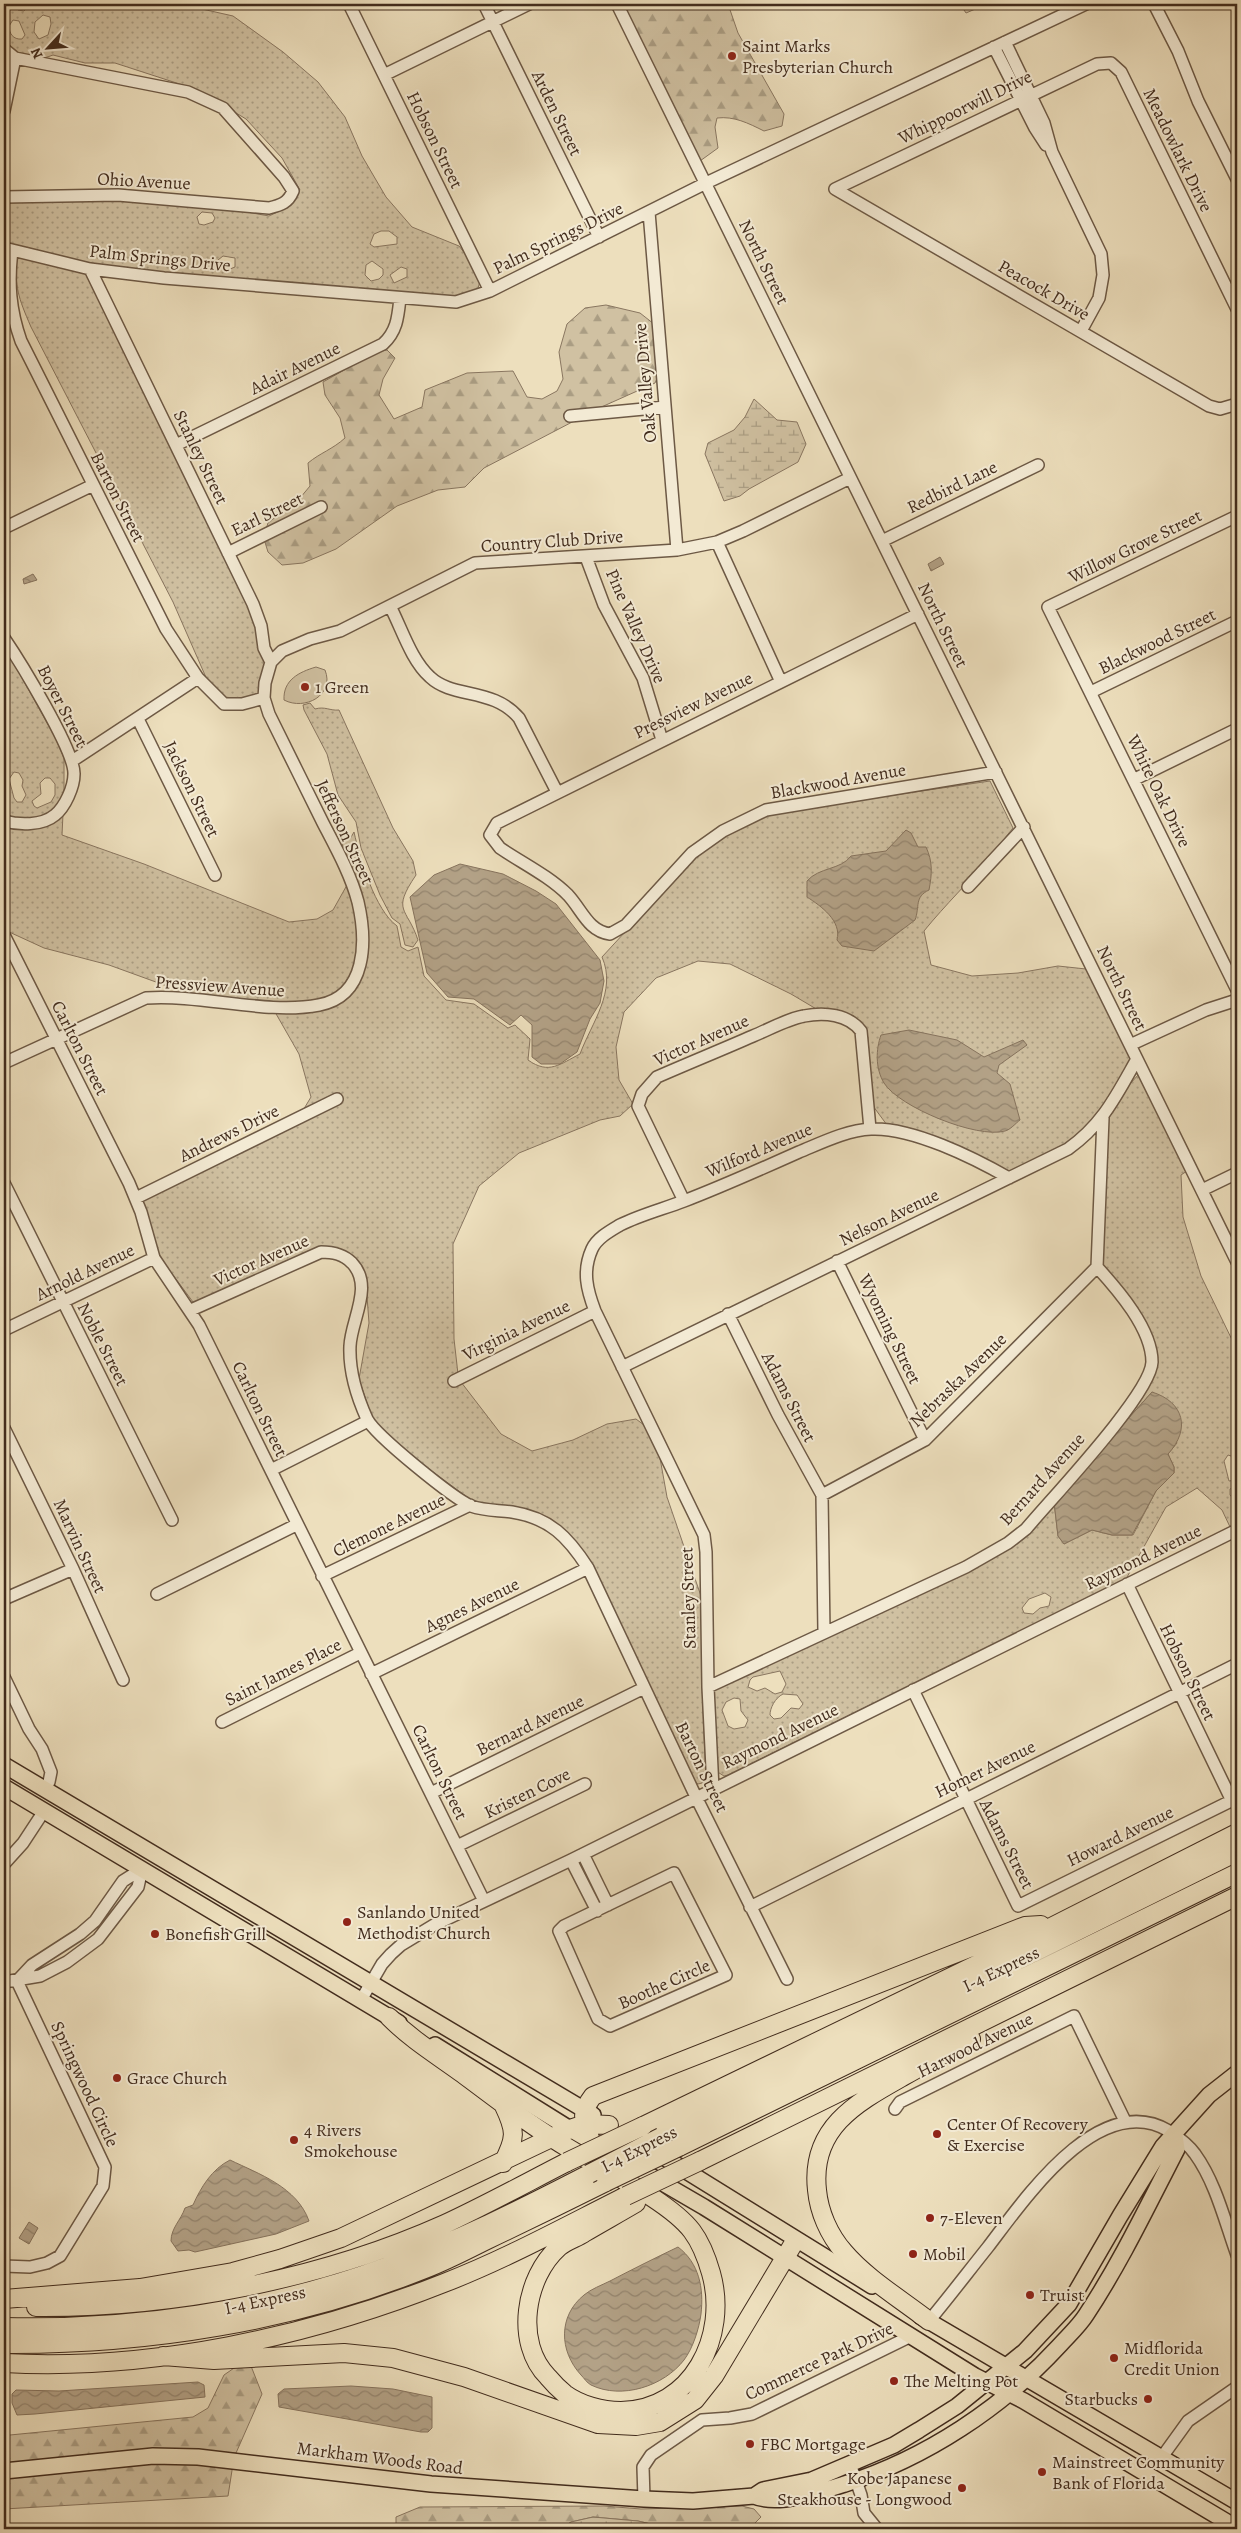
<svg xmlns="http://www.w3.org/2000/svg" width="1241" height="2533" font-family="Alegreya,serif">
<defs>
<pattern id="grass-dots" width="8" height="8" patternUnits="userSpaceOnUse" patternTransform="scale(1.25)"><rect width="8" height="8" fill="#d0c1a2"/><path d="M2 2h.1M6 6h.1" fill="none" stroke="#aa9d83" stroke-width="1.8" stroke-linecap="round"/></pattern>
<pattern id="forest-firs" width="22" height="20" patternUnits="userSpaceOnUse" patternTransform="scale(1.25)"><rect width="22" height="20" fill="#d0c1a2"/><path d="M5 1l3.5 6h-7zM16 11l3.5 6h-7z" fill="#aa9d83"/></pattern>
<pattern id="wetland-marsh" width="20" height="14" patternUnits="userSpaceOnUse" patternTransform="scale(1.25)"><rect width="20" height="14" fill="#d0c1a2"/><path d="M1 5h8M5 5V1M11 12h8M15 12V8" fill="none" stroke="#aa9d83"/></pattern>
<pattern id="water-waves" width="16" height="10" patternUnits="userSpaceOnUse" patternTransform="scale(1.25)"><rect width="16" height="10" fill="#b3a287"/><path d="M0 5q4-4 8 0t8 0" fill="none" stroke="#93846e"/></pattern>
</defs>
<rect width="100%" height="100%" fill="#eddfbd"/>
<filter id="stains"><feTurbulence type="fractalNoise" baseFrequency=".004" numOctaves="4"/><feColorMatrix values="0 0 0 0 .2 0 0 0 0 .09 0 0 0 0 .02 0 0 0 .5 -.17"/></filter>
<radialGradient id="worn" r=".72"><stop offset=".6" stop-color="#630" stop-opacity="0"/><stop offset="1" stop-color="#630" stop-opacity=".3"/></radialGradient>
<path fill="url(#grass-dots)" stroke="#897660" fill-rule="evenodd" d="M7 4H15L18 10 24 11 30 4H40L48 9 55 4H180L233 16 283 52 318 82 345 117 362 156 386 197 412 227 459 246 470 260 480 281 477 292 456 298 165 273 94 265 4 243V202L118 200 230 209 269 216 286 208 300 190 282 158 246 119 198 90 115 63H85L53 55 42 59 20 55 10 50 4 41V10ZM43 15 50 17 51 24 48 35 39 39 34 32 35 22ZM13 20 19 21 25 35 22 39C13 40 9 33 9 26ZM202 212 212 213 215 218 213 222 204 225 199 224 197 217ZM389 231 397 237V244L374 247 370 244 374 234 381 231ZM223 256 235 258V267L230 269 220 266 218 260ZM372 261 383 269V275L379 279 371 281 365 275 366 265ZM401 267 407 269V277L394 283 390 275Z
M16 255 87 273 249 606 266 663 259 695 242 700H227L208 682 173 602 31 327C18 297 15 288 16 255Z
M4 646 55 737 64 758V792L58 807 49 815 32 820 4 817ZM14 772 19 773 23 780 22 786 26 795 22 802H17L14 798 9 779ZM45 778H50L55 784V795L51 802 37 808 34 806 32 801 41 794 40 783Z
M310 703 315 709C325 706 330 711 339 710L393 828 413 861 416 875C391 912 407 907 418 940L413 947 405 945 400 924 392 918 380 895 361 848 356 822 338 795 327 754 304 710 303 705Z
M990 781 1013 828C1005 837 999 847 991 856 969 882 946 904 924 931L931 965 972 976 1018 973 1058 966 1086 969 1131 1060 1101 1114 1066 1145 1010 1173 887 1125 873 1106 868 1038 865 1028 818 1010 791 994 730 964 698 961 656 978 624 1012 616 1047 619 1080 633 1104 620 1116 600 1120 519 1153 479 1186 453 1244 454 1339 458 1374 448 1379 452 1386 461 1382 501 1434 532 1451 573 1440 607 1424 636 1419 648 1428 658 1447 667 1497 702 1599V1686L706 1782 698 1784 693 1781 590 1563 577 1543 560 1526 471 1500 402 1449 372 1418 359 1379 369 1323 366 1283 352 1255 335 1248 200 1302H193L161 1259 155 1246 142 1201 343 1101 340 1093 302 1112 311 1097 299 1054 275 1012 338 1003 353 992 361 980 365 962 351 870 340 838 350 839 354 832C360 859 375 910 397 926L401 947 408 951 418 947 424 976 446 1000 474 1004 508 1028 515 1025 530 1039 528 1060C549 1075 560 1064 580 1054 592 1022 617 991 602 957L695 856 724 835 771 813Z
M63 814 62 835 144 864 289 922 317 919 333 910 347 885 356 918 357 947 352 978 342 991 320 1001 295 1004 189 994 109 965 44 948 7 931 4 925V826L50 825Z
M1139 1074 1187 1171 1181 1175 1183 1217 1201 1276 1237 1350V1458L1228 1455 1224 1461 1229 1481 1237 1480V1486L1230 1489V1495L1237 1503V1525L1231 1529 1222 1510 1197 1488 1166 1507 1126 1579 728 1775 724 1776 716 1771 713 1690 969 1570 1054 1502 1058 1536 1064 1544 1092 1530 1112 1535H1133L1156 1491 1174 1473V1467L1168 1454 1177 1443 1152 1392 1064 1491 1148 1386 1153 1336 1102 1265 1105 1124 1129 1085ZM1045 1593 1051 1597 1049 1606 1040 1608 1033 1614 1024 1613 1022 1608 1029 1599ZM780 1671 786 1684 782 1692 775 1694 765 1688 757 1691 748 1687 750 1680 753 1677ZM783 1694 797 1695 803 1704 799 1709 791 1708 781 1718 774 1719 770 1715C770 1708 775 1698 783 1694ZM734 1698 740 1699 741 1711 748 1720 745 1727 734 1729 728 1726 722 1710 726 1702Z"/>
<path fill="url(#forest-firs)" stroke="#897660" d="M623 4H728L738 33 784 114 782 126 764 131C748 123 734 116 717 118L715 127 718 148 700 161Z
M960 4H987L966 13Z
M606 305 640 313 654 324 658 376 655 383 597 409 566 412V420H576L484 468 465 487 438 490 397 506 336 549 303 563 282 565 268 552 264 539 327 509 323 501 266 529 268 523 300 498 310 486 308 463C320 453 333 449 345 438L340 418 325 395 323 382 376 352 387 350 395 358 383 379 379 395 394 419 422 407 425 390 467 373 513 371 527 397 542 399 557 391 563 379 559 352 567 324 585 308Z
M237 2366H251L262 2394 236 2453 153 2452 4 2467V2429L10 2435 193 2417 208 2408 224 2375Z
M152 2461 233 2464 228 2496 4 2509V2475Z
M604 2506 641 2509 742 2506 754 2509 761 2517 754 2524 759 2529H672L638 2521 593 2517 571 2522 560 2529H396V2517L420 2507Z"/>
<path fill="url(#wetland-marsh)" stroke="#897660" d="M754 399 777 420 797 422 806 444 798 462 749 489 740 496 724 501 705 454 708 443 734 430 745 417Z
M593 2517 638 2521 672 2529H560L571 2522Z"/>
<path fill="#d0c1a2" stroke="#897660" d="M316 667 325 670C335 695 305 711 284 700 283 680 299 672 316 667Z"/>
<path fill="url(#water-waves)" stroke="#86735d" d="M940 557 944 564 931 571 928 564Z
M33 574 37 580 24 584 23 579Z
M906 830 911 833 918 847H926C933 862 932 874 929 890 914 897 920 907 915 920L874 951 842 946 837 940C842 921 821 906 807 897V881C819 867 841 870 851 856L886 851Z
M460 864 503 874 536 891 556 904 600 960 604 981 600 1003 590 1019 577 1052 560 1064H541L532 1057V1025L521 1015 510 1025 474 999 448 997 427 973 410 897 434 875Z
M909 1030 957 1040 984 1057 1023 1040 1027 1045 999 1065 997 1073 1010 1084 1020 1120C1016 1123 1010 1130 1005 1131 977 1139 899 1107 884 1083 875 1068 876 1049 881 1035Z
M1152 1392C1184 1402 1191 1429 1168 1454L1174 1467V1473L1156 1491 1132 1535H1112L1092 1530 1064 1544 1058 1536 1054 1502Z
M230 2160C259 2174 297 2187 309 2221L276 2234 195 2252 189 2250 178 2251 171 2241C171 2228 181 2220 185 2208L193 2205C201 2187 212 2169 230 2160Z
M29 2222 38 2228 29 2244 19 2238Z
M678 2247C699 2263 704 2288 701 2314 699 2329 693 2348 684 2360 664 2386 622 2400 591 2385 587 2383 584 2378 581 2375 559 2351 558 2316 584 2295 591 2289 602 2285 610 2281 633 2269 655 2258 678 2247Z
M198 2382 204 2385 205 2397 35 2414 17 2415 12 2403V2394L16 2390 59 2391Z
M351 2386 393 2389 432 2397V2428L428 2432H421L279 2407 278 2394 284 2389Z"/>
<g fill="none" stroke-linecap="round" stroke-linejoin="round">
<defs>
<path id="minor" d="M349 4 490 291
M484 4 599 237
M617 4 1237 1262
M1154 4 1178 51 1198 101 1237 179
M1005 42 1044 123 1052 152 1101 254 1103 275 1099 298 1081 331
M994 47 1035 128 1046 145
M4 49 15 58 188 92 223 108 284 177 293 191C288 203 281 205 269 208L118 195 4 197
M384 75 529 4
M4 111 15 58
M835 189 1097 64 1111 63 1121 72 1237 309
M835 189 1209 406 1220 409 1237 404
M649 212 677 550
M4 248 90 269 164 278 456 302 490 291 706 183 1086 4
M12 250C8 283 10 310 21 341L166 629 198 678 224 704H242L264 698
M90 269 253 604 261 626 264 648 271 662
M570 416 665 407
M176 445 383 344C397 331 398 317 400 298
M1237 516 1048 607 1237 990
M4 528 93 485
M882 541 1038 465
M717 542 781 682
M228 553 321 507
M586 557 604 605 643 678 662 740
M390 606C402 629 411 660 430 677 453 699 493 687 519 718L557 792
M918 614 497 823 490 835 500 848C522 863 549 876 568 895 582 910 588 931 610 934L626 925 692 853 723 831 766 810 996 772
M4 638C19 660 75 751 74 774 74 787 65 807 55 815 42 826 19 825 4 821
M1091 692 1237 621
M138 719 215 875
M72 761 198 678
M1135 779 1237 729
M968 887 1024 827
M4 935 129 1183 141 1212 154 1258 199 1325 484 1901
M1130 1045 1206 1010 1237 1000
M4 1063 146 998C202 994 266 1015 319 1005 367 996 367 941 358 902 351 875 336 848 323 823 305 787 287 750 269 714L264 698 265 683 271 662 282 651 310 639 340 631 475 563 677 550 717 542 743 531 850 478
M4 1183 172 1520
M1202 1190 1237 1173
M136 1198 337 1099
M684 1201 638 1106 642 1094 657 1077C689 1063 721 1050 753 1036 770 1029 787 1019 804 1016 824 1012 848 1014 861 1031L870 1129
M837 1261 925 1440
M191 1310 321 1252C333 1252 343 1254 352 1263 374 1286 351 1320 350 1346 349 1370 357 1397 367 1419 376 1436 453 1498 471 1506 485 1511 498 1510 512 1512 550 1518 568 1537 588 1568L696 1797 787 1979
M728 1314 778 1415 822 1495 824 1632
M4 1330 154 1258
M622 1367 1068 1149C1103 1124 1116 1096 1137 1059
M454 1381 595 1311
M4 1428 73 1569 123 1680
M271 1470 368 1421
M822 1495 925 1440 1097 1267 1103 1118
M322 1576 470 1505
M1127 1584 1232 1801
M157 1594 296 1525
M4 1599 73 1569
M371 1674 588 1568
M4 1677 29 1729 42 1749 51 1772 49 1782 44 1789
M708 1687 966 1567 1008 1543 1026 1529C1051 1499 1151 1394 1152 1362 1152 1329 1118 1290 1097 1267
M913 1690 1018 1906 1237 1798
M222 1722 360 1653
M713 1789 708 1687 706 1552 704 1535 595 1311C587 1290 582 1271 592 1249 597 1238 610 1231 620 1225 640 1215 663 1209 684 1201 723 1186 761 1169 799 1152 821 1143 847 1130 871 1129 912 1127 974 1158 1009 1178
M431 1793 644 1688
M457 1846 585 1784
M583 1854 608 1905
M571 1860 597 1911
M4 1864 23 1843 44 1811
M674 1873 726 1975 610 2026 598 2019 559 1931 564 1926Z
M750 1907 1237 1664
M17 1981 32 1965 80 1934 95 1921 123 1881 142 1869
M4 1982 40 1976 67 1962 98 1939 138 1887 142 1869
M361 2000 382 1964 391 1954 401 1945 434 1925 571 1860 1237 1530
M895 2109 900 2102 1074 2016 1125 2121
M4 2266 30 2267 47 2263 60 2256 103 2186 105 2167 17 1981
M929 2321C949 2297 968 2272 988 2247 1024 2200 1099 2089 1169 2131 1178 2137 1189 2145 1195 2154 1216 2183 1225 2222 1237 2255
M1162 2457 1188 2421 1237 2387
M853 2472 861 2495 864 2513 877 2529
M644 2499 643 2467 651 2455 702 2420 730 2418 752 2414 911 2336"/>
<path id="major" d="M4 1765 593 2115
M4 1787 399 2023
M435 2045 570 2129 704 2207 975 2376 1024 2401 1237 2528
M654 2151 872 2286
M920 2316 1237 2502
M4 2471 153 2456 198 2457 431 2484 644 2499 693 2501 754 2496 763 2490 812 2480 894 2445 919 2430 957 2406 1025 2351 1069 2304 1120 2216 1163 2146 1209 2095 1237 2073
M754 2496C778 2506 820 2492 845 2484 926 2458 1002 2408 1059 2346 1068 2336 1079 2326 1086 2315 1121 2262 1148 2205 1177 2149L1175 2135"/>
<path id="highway" d="M389 2017C412 2040 437 2055 463 2074 499 2101 534 2128 573 2151 606 2171 670 2202 692 2231 701 2243 707 2259 711 2273 729 2336 692 2410 621 2411 602 2411 580 2405 565 2394 559 2389 553 2383 548 2377 514 2343 525 2277 559 2247 566 2241 576 2238 584 2233 601 2223 619 2213 636 2203
M643 2126 990 1958 1237 1833
M661 2137 1237 1852
M591 2141C584 2121 579 2114 593 2096L1025 1926 1041 1925
M679 2147 1237 1873
M700 2161 1237 1896
M503 2163C516 2138 516 2131 504 2106
M4 2299 140 2288 233 2272 280 2259 341 2238 570 2129 585 2124 609 2125
M36 2307C172 2308 320 2280 445 2224 486 2205 526 2183 567 2162
M929 2321C902 2300 866 2278 844 2252 829 2235 819 2212 817 2190 810 2127 858 2102 904 2076 927 2063 949 2051 971 2039
M4 2327C132 2330 265 2311 386 2267 456 2242 523 2208 589 2174
M4 2344C147 2345 292 2322 425 2269 446 2261 467 2250 487 2240 527 2221 566 2202 606 2182
M163 2356 214 2360 344 2353 393 2358 464 2377 598 2424 636 2426 660 2422 695 2400 714 2376 795 2241
M4 2363C151 2371 308 2337 444 2283 506 2259 566 2226 626 2196"/>
</defs>
<use href="#minor" stroke="#6d5945" stroke-width="14"/>
<use href="#major" stroke="#422c1d" stroke-width="18"/>
<use href="#highway" stroke="#422c1d" stroke-width="20"/>
<use href="#minor" stroke="#f3ead4" stroke-width="11"/>
<use href="#major" stroke="#eddfbd" stroke-width="15"/>
<use href="#highway" stroke="#eddfbd" stroke-width="18"/>
<defs>
<path id="highway-bridge" d="M567 2162 643 2126
M589 2174 661 2137
M606 2182 679 2147
M626 2196 700 2161"/>
</defs>
<use href="#highway-bridge" stroke="#422c1d" stroke-width="20" stroke-linecap="butt"/>
<use href="#highway-bridge" stroke="#eddfbd" stroke-width="18"/>
</g>
<g fill="#8f2418" stroke="#f3ead4" stroke-width="2">
<circle cx="732" cy="56" r="5"/>
<circle cx="305" cy="687" r="5"/>
<circle cx="347" cy="1922" r="5"/>
<circle cx="155" cy="1934" r="5"/>
<circle cx="117" cy="2078" r="5"/>
<circle cx="937" cy="2134" r="5"/>
<circle cx="294" cy="2140" r="5"/>
<circle cx="930" cy="2218" r="5"/>
<circle cx="913" cy="2254" r="5"/>
<circle cx="1030" cy="2295" r="5"/>
<circle cx="1114" cy="2358" r="5"/>
<circle cx="894" cy="2381" r="5"/>
<circle cx="1148" cy="2399" r="5"/>
<circle cx="750" cy="2444" r="5"/>
<circle cx="1042" cy="2472" r="5"/>
<circle cx="962" cy="2488" r="5"/>
</g>
<g text-anchor="middle" dominant-baseline="central" stroke-width="4" stroke-linejoin="round" paint-order="stroke">
<g font-size="18" fill="#422c1d" stroke="#f3ead4" text-anchor="start">
<text x="742" y="46">Saint Marks<tspan x="742" dy="21">Presbyterian Church</tspan></text>
<text x="315" y="687">1 Green</text>
<text x="357" y="1912">Sanlando United<tspan x="357" dy="21">Methodist Church</tspan></text>
<text x="165" y="1934">Bonefish Grill</text>
<text x="127" y="2078">Grace Church</text>
<text x="947" y="2124">Center Of Recovery<tspan x="947" dy="21">&amp; Exercise</tspan></text>
<text x="304" y="2130">4 Rivers<tspan x="304" dy="21">Smokehouse</tspan></text>
<text x="940" y="2218">7-Eleven</text>
<text x="923" y="2254">Mobil</text>
<text x="1040" y="2295">Truist</text>
<text x="1124" y="2348">Midflorida<tspan x="1124" dy="21">Credit Union</tspan></text>
<text x="904" y="2381">The Melting Pot</text>
<text x="1138" y="2399" text-anchor="end">Starbucks</text>
<text x="760" y="2444">FBC Mortgage</text>
<text x="1052" y="2462">Mainstreet Community<tspan x="1052" dy="21">Bank of Florida</tspan></text>
<text x="952" y="2478" text-anchor="end">Kobe Japanese<tspan x="952" dy="21">Steakhouse - Longwood</tspan></text>
</g>
<g font-size="18" fill="#422c1d" stroke="#f3ead4">
<text transform="translate(965 107) rotate(-26)">Whippoorwill Drive</text>
<text transform="translate(557 113) rotate(64)">Arden Street</text>
<text transform="translate(435 140) rotate(64)">Hobson Street</text>
<text transform="translate(1178 150) rotate(64)">Meadowlark Drive</text>
<text transform="translate(144 181) rotate(3)">Ohio Avenue</text>
<text transform="translate(558 238) rotate(-26)">Palm Springs Drive</text>
<text transform="translate(160 258) rotate(6)">Palm Springs Drive</text>
<text transform="translate(764 262) rotate(64)">North Street</text>
<text transform="translate(1044 290) rotate(30)">Peacock Drive</text>
<text transform="translate(295 368) rotate(-26)">Adair Avenue</text>
<text transform="translate(645 383) rotate(-95)">Oak Valley Drive</text>
<text transform="translate(201 457) rotate(64)">Stanley Street</text>
<text transform="translate(952 487) rotate(-26)">Redbird Lane</text>
<text transform="translate(118 497) rotate(63)">Barton Street</text>
<text transform="translate(267 514) rotate(-26)">Earl Street</text>
<text transform="translate(552 541) rotate(-4)">Country Club Drive</text>
<text transform="translate(1135 546) rotate(-26)">Willow Grove Street</text>
<text transform="translate(943 625) rotate(64)">North Street</text>
<text transform="translate(636 626) rotate(66)">Pine Valley Drive</text>
<text transform="translate(1157 641) rotate(-26)">Blackwood Street</text>
<text transform="translate(693 705) rotate(-26)">Pressview Avenue</text>
<text transform="translate(63 706) rotate(63)">Boyer Street</text>
<text transform="translate(838 781) rotate(-10)">Blackwood Avenue</text>
<text transform="translate(192 789) rotate(64)">Jackson Street</text>
<text transform="translate(1159 791) rotate(64)">White Oak Drive</text>
<text transform="translate(345 832) rotate(65)">Jefferson Street</text>
<text transform="translate(220 986) rotate(4)">Pressview Avenue</text>
<text transform="translate(1122 988) rotate(64)">North Street</text>
<text transform="translate(701 1040) rotate(-24)">Victor Avenue</text>
<text transform="translate(80 1048) rotate(63)">Carlton Street</text>
<text transform="translate(229 1133) rotate(-26)">Andrews Drive</text>
<text transform="translate(759 1150) rotate(-23)">Wilford Avenue</text>
<text transform="translate(889 1217) rotate(-26)">Nelson Avenue</text>
<text transform="translate(261 1260) rotate(-24)">Victor Avenue</text>
<text transform="translate(85 1272) rotate(-26)">Arnold Avenue</text>
<text transform="translate(890 1329) rotate(64)">Wyoming Street</text>
<text transform="translate(516 1330) rotate(-26)">Virginia Avenue</text>
<text transform="translate(103 1344) rotate(63)">Noble Street</text>
<text transform="translate(958 1380) rotate(-44)">Nebraska Avenue</text>
<text transform="translate(789 1397) rotate(63)">Adams Street</text>
<text transform="translate(260 1409) rotate(64)">Carlton Street</text>
<text transform="translate(1042 1479) rotate(-48)">Bernard Avenue</text>
<text transform="translate(389 1525) rotate(-26)">Clemone Avenue</text>
<text transform="translate(80 1546) rotate(65)">Marvin Street</text>
<text transform="translate(1143 1557) rotate(-26)">Raymond Avenue</text>
<text transform="translate(688 1598) rotate(-92)">Stanley Street</text>
<text transform="translate(472 1605) rotate(-26)">Agnes Avenue</text>
<text transform="translate(283 1672) rotate(-27)">Saint James Place</text>
<text transform="translate(1188 1672) rotate(64)">Hobson Street</text>
<text transform="translate(530 1725) rotate(-26)">Bernard Avenue</text>
<text transform="translate(780 1736) rotate(-26)">Raymond Avenue</text>
<text transform="translate(702 1767) rotate(64)">Barton Street</text>
<text transform="translate(985 1769) rotate(-26)">Homer Avenue</text>
<text transform="translate(440 1772) rotate(64)">Carlton Street</text>
<text transform="translate(527 1793) rotate(-26)">Kristen Cove</text>
<text transform="translate(1120 1836) rotate(-26)">Howard Avenue</text>
<text transform="translate(1007 1844) rotate(63)">Adams Street</text>
<text transform="translate(1001 1969) rotate(-26)">I-4 Express</text>
<text transform="translate(664 1984) rotate(-24)">Boothe Circle</text>
<text transform="translate(975 2045) rotate(-26)">Harwood Avenue</text>
<text transform="translate(85 2084) rotate(65)">Springwood Circle</text>
<text transform="translate(639 2149) rotate(-27)">I-4 Express</text>
<text transform="translate(265 2300) rotate(-12)">I-4 Express</text>
<text transform="translate(819 2361) rotate(-25)">Commerce Park Drive</text>
<text transform="translate(380 2458) rotate(7)">Markham Woods Road</text>
</g>
</g>
<rect width="1241" height="2533" fill="none" stroke="#eddfbd" stroke-width="20"/>
<rect x="5" y="5" width="1231" height="2523" fill="none" stroke="#422c1d" stroke-width="2.5"/>
<rect x="10" y="10" width="1221" height="2513" fill="none" stroke="#422c1d"/>
<g transform="translate(48 48) rotate(244)" stroke="#f3ead4" stroke-width="4" paint-order="stroke">
<path d="M0-4L9 19L0 12L-9 19Z" fill="#422c1d"/>
<text y="-8" font-size="14" font-weight="bold" text-anchor="middle" fill="#422c1d">N</text>
</g>
<rect width="100%" height="100%" filter="url(#stains)"/>
<rect width="100%" height="100%" fill="url(#worn)"/>
</svg>
